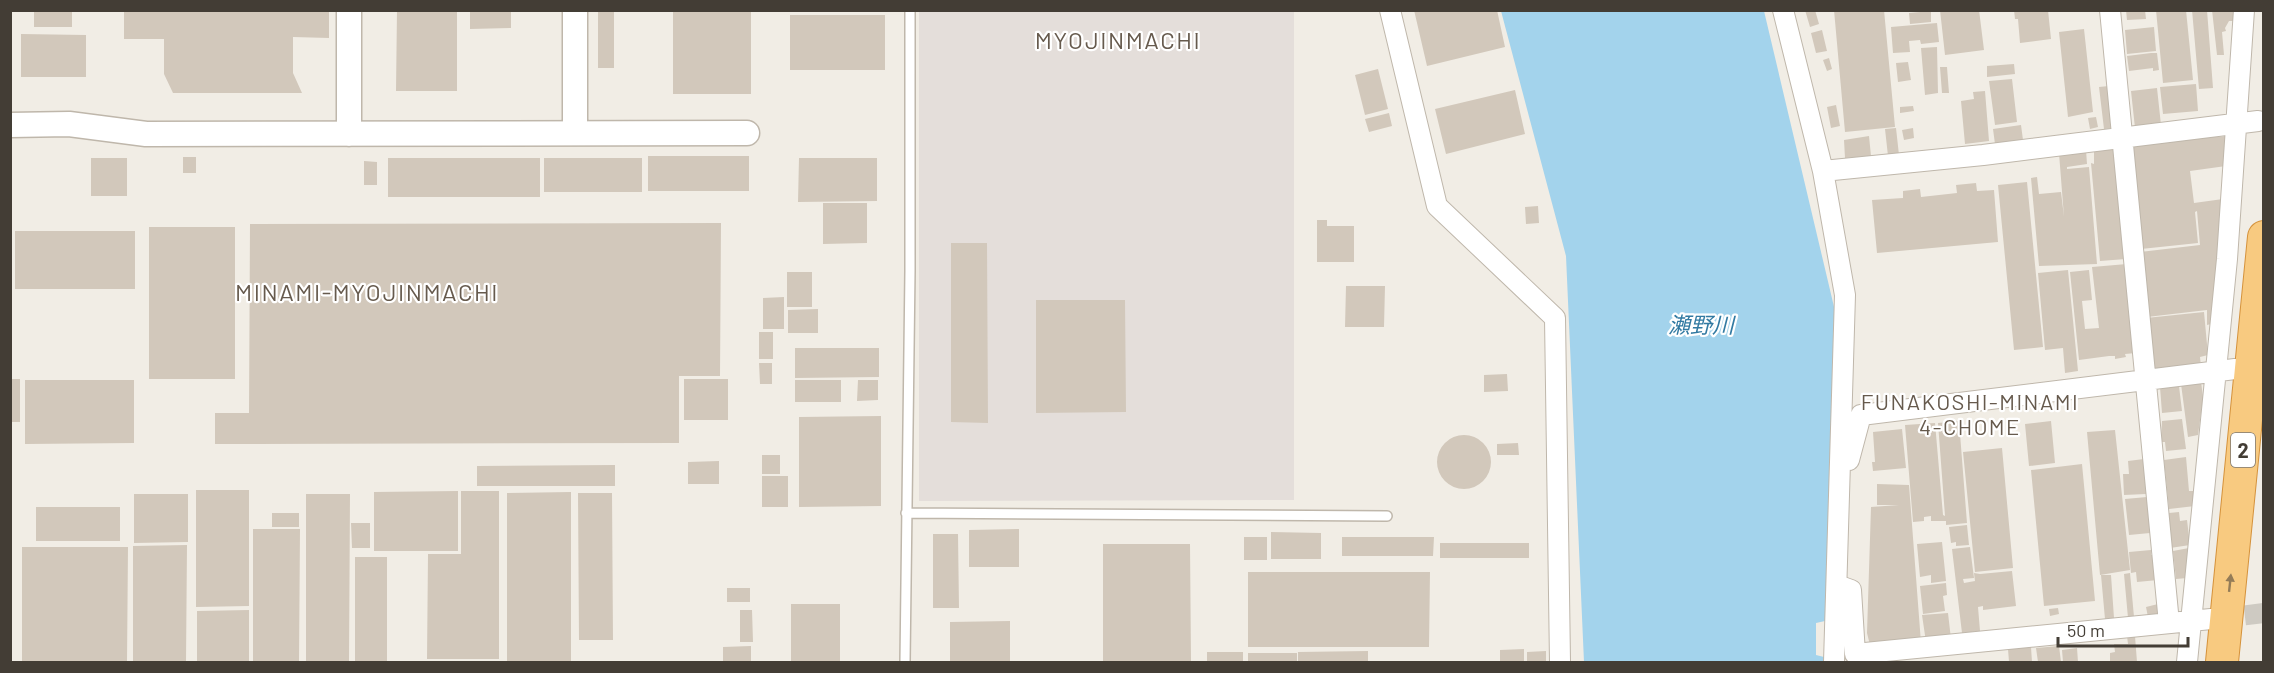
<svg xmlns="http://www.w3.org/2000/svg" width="2274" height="673" font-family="Barlow,'Noto Sans JP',sans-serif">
<rect width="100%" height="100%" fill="#f1ede5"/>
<path fill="#e4deda" d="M919 11H1294V500L919 501Z"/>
<path fill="#a3d3ec" d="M1501 11H1764L1835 311 1825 621 1816 623V655L1824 657 1823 662H1584L1566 256Z"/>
<path fill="#d2c8bb" d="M124 10H329V38L293 37V73L302 93H173L164 74V39H124Z
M397 10H457V91H396Z
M470 10H511V28L470 29Z
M598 10H614V68H598Z
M673 10H751V94H673Z
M1414 10H1497L1505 47 1427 66Z
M1805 10H1815L1819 24 1810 27Z
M1834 10H1884L1895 127 1845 132Z
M1940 10H1979L1984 50 1945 55Z
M2014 10H2048L2051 39 2020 43 2018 19H2015Z
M2126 10H2145L2146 19 2127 20Z
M2156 10H2186L2193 80 2163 83Z
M2192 10H2207L2213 88 2199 89Z
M2212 10H2238V21H2229L2225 28 2226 31 2222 32 2224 55H2217Z
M1931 11V22L1910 24 1909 13Z
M34 12H72V27H34Z
M790 15H885V70H790Z
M1937 23 1939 42 1921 44 1920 40 1909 41 1910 52 1893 53 1891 27Z
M2154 27 2156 51 2127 54 2125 30Z
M2084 29 2093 112 2068 117 2059 32Z
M1822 30 1827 51 1816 53 1811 33Z
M21 34 86 35V77H21Z
M1937 47 1938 93 1925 95 1921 48Z
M2151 53H2157L2159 70 2153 71V68L2129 71 2127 56Z
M1829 58 1832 69 1827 71 1823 60Z
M1908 62 1911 80 1898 82 1896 63Z
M2014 64 2015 74 1987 77V66Z
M1940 67H1947L1949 93H1942Z
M1378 69 1388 109 1365 115 1355 75Z
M2012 79 2017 122 1995 125 1989 81Z
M2196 84 2198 111 2163 114 2160 87Z
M2109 86 2114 128 2104 129 2099 87Z
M2157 88 2161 125 2135 128 2131 91Z
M1515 90 1525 134 1446 154 1435 109Z
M1985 91 1989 141 1965 144 1961 101 1974 99 1973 92Z
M1836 105 1840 126 1831 128 1827 107Z
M1913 106 1914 111 1900 113V107Z
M1389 113 1392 126 1369 132 1365 119Z
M2096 117 2098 127 2090 129 2088 118Z
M2021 125 2023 140 1995 144 1993 129Z
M1896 128 1899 155 1888 156 1885 129Z
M1913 128 1914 138 1904 140 1902 130Z
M2219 135V137L2228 136 2226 166 2190 171 2194 203 2223 199 2220 209 2221 212 2211 324 2207 325V310L2147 317 2140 252 2200 245 2197 211 2195 212 2198 243 2141 249 2130 144Z
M1869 136 1871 156 1845 158 1844 140Z
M2116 149 2126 259 2100 261 2091 163 2094 164V150Z
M2086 150 2087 164 2067 167V169L2089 167 2097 264 2039 266 2031 178 2037 177 2039 194 2061 192 2064 217 2059 153Z
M648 156H749V191H648Z
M183 157H196V173H183Z
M91 158H127V196H91Z
M388 158H540V197H388Z
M544 158H642V192H544Z
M799 158H877V201L798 202Z
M364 161 377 162V185H364Z
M2027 182 2043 347 2014 350 1998 185Z
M1976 183 1977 191 1994 190 1998 242 1877 253 1872 200 1903 198V191L1920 189 1921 197 1957 193 1956 185Z
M823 203H867V243L823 244Z
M1538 206 1539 223 1526 224 1525 207Z
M1317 220H1327V226H1354V262H1317Z
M721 223 720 376H679V443L215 444V413H249L250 224Z
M149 227H235V379H149Z
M15 231H135V289H15Z
M951 243H987L988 423 951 422Z
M2127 264 2136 353 2125 354 2126 357 2115 359V356H2109L2079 360 2070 272 2089 270 2092 300 2082 301 2085 329 2099 328 2092 267Z
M2068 270 2078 371 2065 373 2063 348 2045 350 2038 273Z
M787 272H812V307H787Z
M1346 286H1385L1384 327H1345Z
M784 297V329H763V298Z
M1036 300H1125L1126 412 1036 413Z
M818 309V333H788V310Z
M2204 312 2208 355 2200 357 2201 367 2152 372 2146 318Z
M759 332H773V359H759Z
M795 348H879V377L795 378Z
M759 363H772V384H760Z
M1507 374 1508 391 1484 392V375Z
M10 379H20V422H10Z
M684 379H728V420H684Z
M25 380H134V443L25 444Z
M795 380H841V402H795Z
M858 380H878V400L857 401Z
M2201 381 2203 398 2198 435 2188 437 2181 384Z
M2179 386 2182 411 2162 413 2160 387Z
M881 416V506L799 507V417Z
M2182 419 2186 449 2166 451 2165 442H2161L2162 421Z
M1959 421 1967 523 1946 525V521H1931V516L1924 517V521L1913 522 1905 425 1935 423 1943 515 1945 516 1938 423Z
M2051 421 2055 463 2029 466 2025 424Z
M1902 429 1906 468 1873 471 1872 462H1875L1873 432Z
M2115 430 2130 570 2100 575 2087 432Z
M1437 462a27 27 0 1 1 54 0a27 27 0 1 1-54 0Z
M1518 443 1519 455H1497V444Z
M2002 448 2013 568 1975 572 1963 452Z
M762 455H780V474H762Z
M2186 457 2189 491H2193L2195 506 2169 509 2164 460Z
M2144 459 2146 494 2124 495 2123 474H2129L2128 461Z
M719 461V484H688V462Z
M2082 464 2095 601 2044 606 2031 470Z
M615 465V486H477V466Z
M762 476H788V507H762Z
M1877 484 1909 485 1921 643 1871 649 1867 633 1871 507 1899 505H1877Z
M196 490H249V606L196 607Z
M458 491V551H374V492Z
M461 491H499V659H427L428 554H461Z
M571 492V662H507V493Z
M578 493H612L613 640H579Z
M134 494H188V542L134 543Z
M306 494H350L349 662H306Z
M2147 497 2150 533 2129 535 2125 499Z
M36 507H120V541H36Z
M2179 512 2180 521 2187 520 2190 545 2170 548 2169 513Z
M272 513H299V527H272Z
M351 523H370V548H352Z
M1967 525 1969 545 1956 546V542L1951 543 1949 527Z
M253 529H300L299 662H253Z
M1019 529V567H969V530Z
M1271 532 1321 533V559H1271Z
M933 534H958L959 608H933Z
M1244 537H1267V560H1244Z
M1342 537H1434L1433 556H1342Z
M1942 542 1946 581 1931 583V575L1920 577 1917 544Z
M1440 543H1529V558H1440Z
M1103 544H1190L1191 662H1103Z
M187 545 186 662H133V546Z
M22 547H128L127 662H22Z
M1970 547 1974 578 1963 579 1964 583 1975 581 1974 573 1980 574 2012 571 2016 606 1983 610V606L1978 607 1980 631 1962 633 1952 549Z
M2189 548 2187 578 2176 579 2173 551Z
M2151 550V555H2156L2158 580 2137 582 2136 572 2131 573 2129 552Z
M355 557H387V662H355Z
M1248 572H1430L1429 647H1248Z
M2130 573 2134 617 2128 618 2124 574Z
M2101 575H2111L2114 618 2105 619Z
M1946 583 1947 595 1943 596 1945 611 1923 614 1920 586Z
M727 588H750V602H727Z
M791 604H840V662H791Z
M2158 604 2160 615 2148 617 2146 607Z
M2058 608 2059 614 2050 616 2049 609Z
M249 610V662H197V611Z
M740 610H752L753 642H740Z
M1948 613 1951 639 1926 642 1922 615Z
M1010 621V662H950V622Z
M2127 636H2135L2137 662H2110V653L2115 652 2114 644H2128Z
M751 646V662H723V647Z
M2059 646 2061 662H2038L2036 648Z
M2031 647 2032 662H2009L2008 649Z
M2077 648 2078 662H2063L2062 650Z
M1524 649V662H1500V650Z
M1368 651V662H1298V652Z
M1546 651V662H1527V652Z
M1207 652H1243V662H1207Z
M1248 653H1297V662H1248Z"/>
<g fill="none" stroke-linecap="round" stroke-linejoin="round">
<path stroke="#cecac2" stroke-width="20" stroke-dasharray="20 10" stroke-linecap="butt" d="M2215 619 2264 613"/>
<defs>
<path id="service" d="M906 513 1387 516
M905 662 910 271V10"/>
<path id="minor" d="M1390 10 1437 206 1555 318 1560 662
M1783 10 1823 171 1845 295 1834 662
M2110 10 2169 623
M1823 171 1983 155 2258 121
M1849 460 1861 415 2235 369
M1837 585 1851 590 1855 654 2211 619
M2187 662 2227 259 2244 10"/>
<path id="tertiary" d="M349 10V134
M575 10V133
M10 125 69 124 146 134 747 133"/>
<path id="trunk" d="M2222 662 2264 237"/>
</defs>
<use href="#service" stroke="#bfb7ab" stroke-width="12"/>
<use href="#minor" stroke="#bfb7ab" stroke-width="22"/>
<use href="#tertiary" stroke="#bfb7ab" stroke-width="27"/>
<use href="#trunk" stroke="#d5923b" stroke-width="34"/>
<use href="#service" stroke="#fff" stroke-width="9"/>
<use href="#minor" stroke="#fff" stroke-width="20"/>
<use href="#tertiary" stroke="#fff" stroke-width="24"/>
<use href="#trunk" stroke="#f8ca80" stroke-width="32"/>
</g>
<defs><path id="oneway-solid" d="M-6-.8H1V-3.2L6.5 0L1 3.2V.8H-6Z" transform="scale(1.5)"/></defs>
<use fill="#947c57" href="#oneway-solid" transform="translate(2230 583) rotate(-84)"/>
<g text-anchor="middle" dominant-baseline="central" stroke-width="4.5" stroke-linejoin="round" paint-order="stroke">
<rect fill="#fff" stroke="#7b7772" stroke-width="1.5" x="2231" y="433" width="24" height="34" rx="4.5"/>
<g font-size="20" font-weight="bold" fill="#433d35">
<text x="2243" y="450">2</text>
</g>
<g font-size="22" font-style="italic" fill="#327aa2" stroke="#fff">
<text x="1701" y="324">瀬野川</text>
</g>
<g font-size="22" letter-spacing="1.5" fill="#665a4d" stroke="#fff">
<text x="1970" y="401">FUNAKOSHI-MINAMI<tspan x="1970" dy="25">4-CHOME</tspan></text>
</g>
<g font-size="24" letter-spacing="1.5" fill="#665a4d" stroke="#fff">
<text x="1118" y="39">MYOJINMACHI</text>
<text x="367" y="291">MINAMI-MYOJINMACHI</text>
</g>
</g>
<rect width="2274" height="673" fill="none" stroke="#433d35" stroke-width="24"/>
<path d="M2058 637v9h130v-9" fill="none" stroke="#433d35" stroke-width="3"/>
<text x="2067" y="637" font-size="18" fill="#433d35" stroke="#ffffff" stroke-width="4.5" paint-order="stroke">50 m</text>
</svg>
